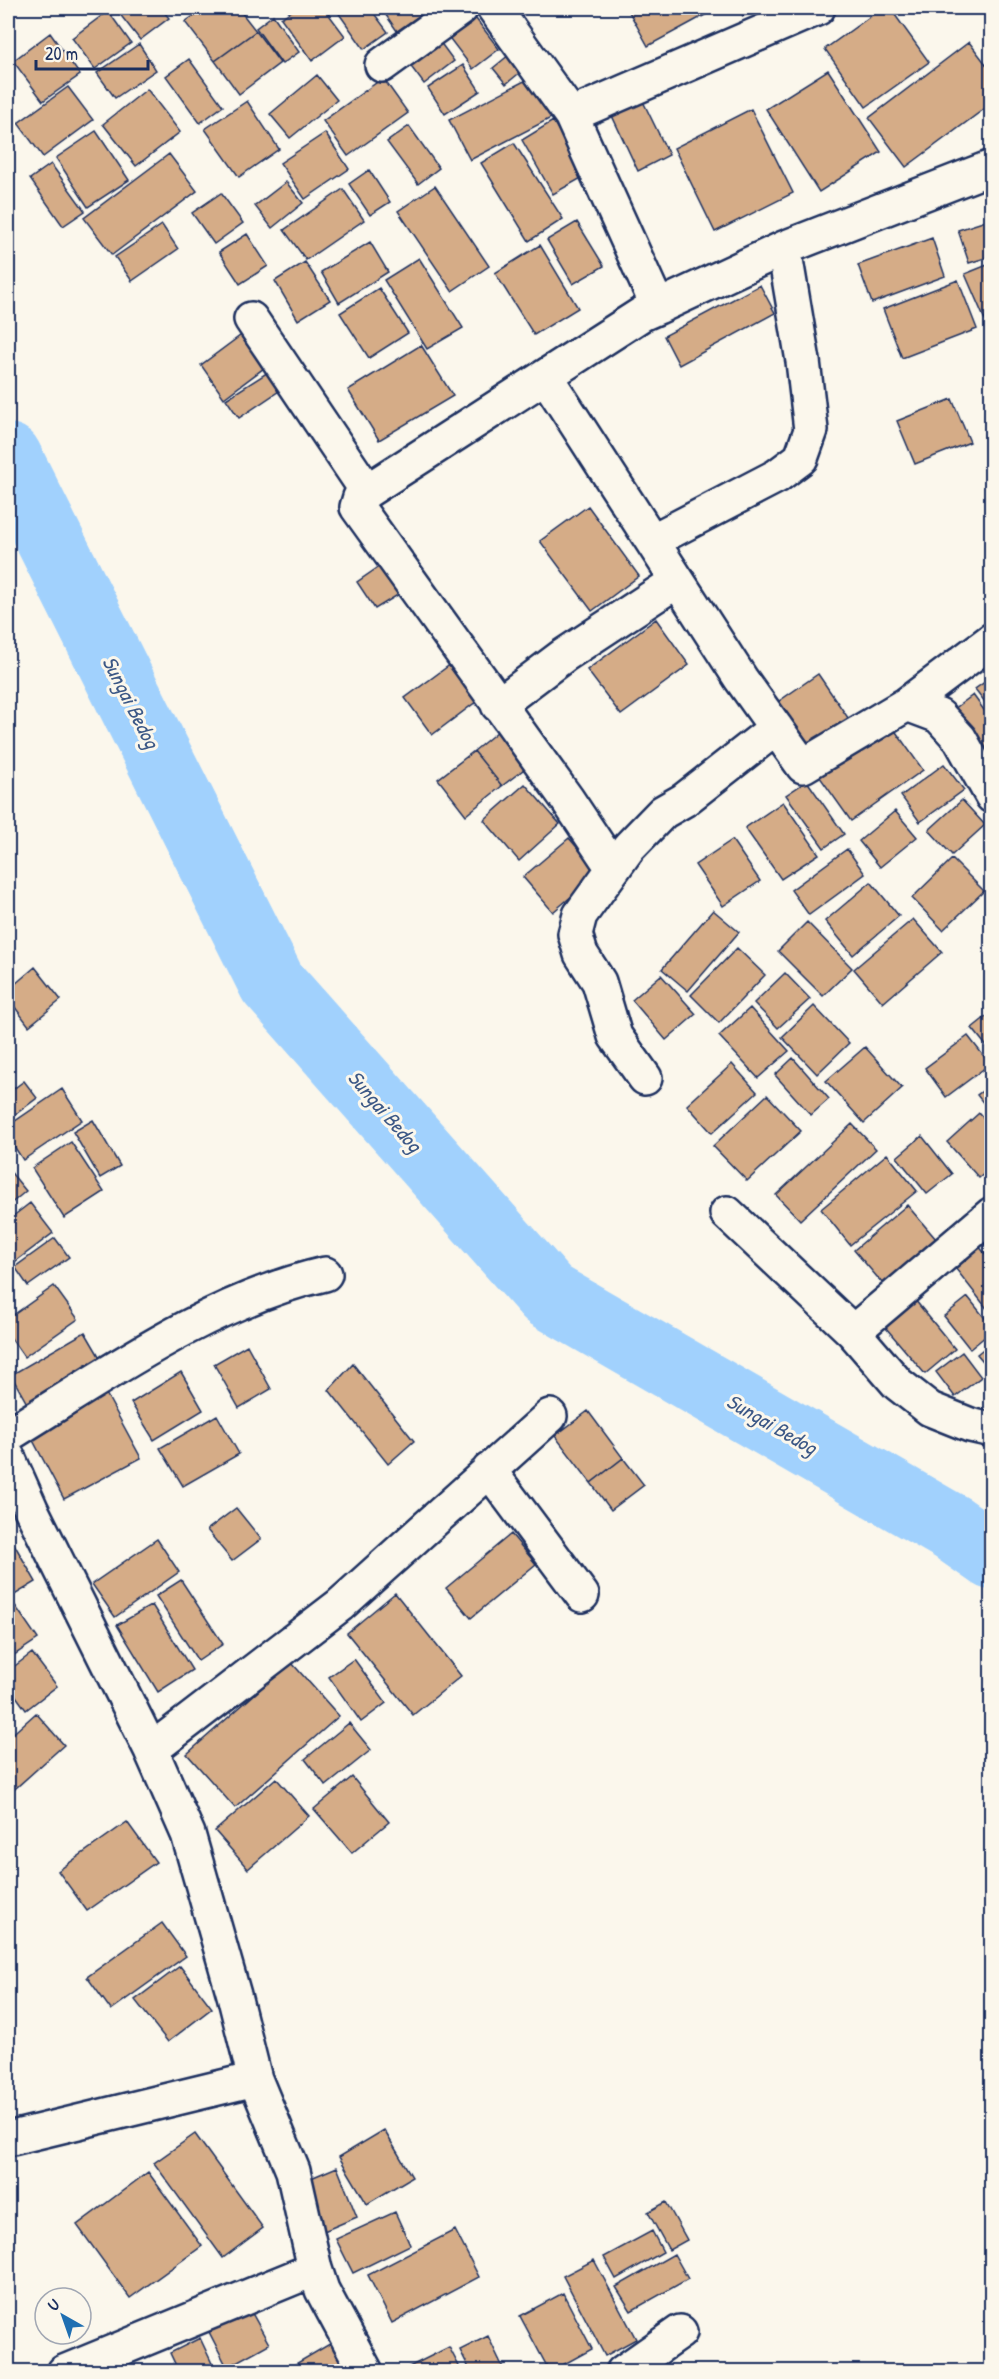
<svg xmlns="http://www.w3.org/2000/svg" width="999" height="2379" font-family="'Patrick Hand',sans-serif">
<rect width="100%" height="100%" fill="#fbf7ec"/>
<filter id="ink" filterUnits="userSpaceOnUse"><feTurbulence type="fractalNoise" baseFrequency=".0167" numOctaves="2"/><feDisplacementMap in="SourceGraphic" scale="12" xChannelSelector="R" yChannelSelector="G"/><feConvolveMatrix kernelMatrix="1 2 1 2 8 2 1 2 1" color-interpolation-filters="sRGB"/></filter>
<g filter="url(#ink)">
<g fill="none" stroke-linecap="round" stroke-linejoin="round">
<path stroke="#a1d1fd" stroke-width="68" d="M8 457 272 983 548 1295 952 1528 992 1556"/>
</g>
<path fill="#d5ac87" stroke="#1b2f5e" stroke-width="1.5" d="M115 8H161L169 18 140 40Z
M205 8H238L256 31 215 61 185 22Z
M296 8H324L345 36 312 61 281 18Z
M335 8H370L388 32 364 49Z
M381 8H430L397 31Z
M627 8H718L648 46Z
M738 8H758L743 16Z
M882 8H890L929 62 866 107 825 49Z
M108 11 131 43 95 69 72 38Z
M273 15 299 52 282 64 256 28Z
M473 15 499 49 473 69 447 35Z
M256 31 280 63 239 94 215 61Z
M50 33 80 75 43 101 13 61Z
M437 38 454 61 424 84 406 60Z
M969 42 992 72V103L906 167 869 118Z
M139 44 156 70 115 98 97 73Z
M515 50 528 66 506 84 493 68Z
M189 59 223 106 200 123 166 76Z
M463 65 480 91 445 114 428 88Z
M828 70 881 152 819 192 766 109Z
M317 75 337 100 290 138 270 114Z
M532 77 553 117 470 160 449 120Z
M383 78 408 113 348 156 323 121Z
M68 87 93 120 43 157 18 123Z
M147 89 180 132 136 166 103 124Z
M637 89 669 155 638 171 607 105Z
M247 101 279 149 239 177 205 129Z
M751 109 793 193 715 232 674 148Z
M553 121 585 176 553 194 522 140Z
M409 126 439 168 418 184 387 142Z
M96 131 129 180 88 207 56 158Z
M325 133 349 169 305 199 280 163Z
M514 143 563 219 529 241 481 163Z
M169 154 197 191 112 255 84 218Z
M51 164 85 211 63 226 30 179Z
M369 170 390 202 370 215 349 184Z
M286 182 303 203 272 228 255 206Z
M435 186 489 266 452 291 398 211Z
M343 189 364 220 306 260 284 230Z
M221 193 243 223 214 244 192 213Z
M992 219V256L969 263 958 230Z
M577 222 604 266 573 284 547 240Z
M162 225 178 249 132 281 115 257Z
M247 234 268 266 240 284 219 252Z
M932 238 945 276 872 303 858 265Z
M370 242 388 272 339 303 321 272Z
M540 245 578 308 534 335 495 273Z
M419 258 463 328 427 349 384 280Z
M305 262 330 300 298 320 275 281Z
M992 263V326L988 327 965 274Z
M958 280 977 329 902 358 883 309Z
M760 285 775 313 679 365 664 336Z
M379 288 408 333 369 358 340 313Z
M248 330 272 362 224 398 201 365Z
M421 345 453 396 379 440 348 390Z
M276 367 288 385 239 418 226 399Z
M952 399 970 442 915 464 897 421Z
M588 506 639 576 592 611 540 541Z
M383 564 401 593 375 609 357 582Z
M656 619 689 665 621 715 587 670Z
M455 661 481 698 432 735 405 698Z
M818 674 855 728 809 760 772 706Z
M992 677V711L975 689Z
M973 695 992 721V776L946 715Z
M889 722 923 770 851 821 817 773Z
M503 727 532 763 502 786 474 751Z
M474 751 502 786 466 815 438 779Z
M944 764 964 790 920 822 901 796Z
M807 781 844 834 824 848 786 795Z
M525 784 560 824 519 861 484 820Z
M962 800 985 825 952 855 929 830Z
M783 802 819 854 781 879 745 828Z
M895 811 917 837 880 867 859 841Z
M569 838 599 873 553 912 523 877Z
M732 840 760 881 723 906 695 865Z
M847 849 865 874 809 915 791 890Z
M952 859 984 891 943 930 912 898Z
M871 882 899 916 853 955 825 921Z
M713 910 739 932 688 991 662 969Z
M913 919 942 952 883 1003 854 969Z
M807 922 852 968 823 996 778 951Z
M737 948 765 975 719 1023 691 995Z
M35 967 61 1000 29 1026 8 998V990Z
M785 973 810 999 778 1028 754 1003Z
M661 975 696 1014 666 1040 632 1000Z
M814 1006 849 1043 817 1074 782 1037Z
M750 1008 789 1051 758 1078 719 1036Z
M992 1012V1053L972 1028Z
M968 1036 990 1064 946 1097 925 1068Z
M865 1047 902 1088 864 1123 826 1081Z
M793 1058 829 1099 811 1115 775 1075Z
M732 1064 757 1092 712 1133 687 1105Z
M24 1081 37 1098 8 1120V1093Z
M992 1084V1114L977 1095Z
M62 1089 82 1120 23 1160 8 1137V1126Z
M767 1095 801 1131 747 1181 713 1146Z
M979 1113 992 1128V1167L979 1178 947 1142Z
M93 1120 120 1166 100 1178 73 1132Z
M852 1124 876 1149 800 1220 776 1195Z
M922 1136 952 1174 927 1194 897 1157Z
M71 1142 104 1192 64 1218 32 1168Z
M887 1154 917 1191 850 1245 821 1209Z
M8 1169 26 1191 8 1206Z
M30 1203 53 1233 8 1267V1220Z
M907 1205 936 1239 883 1284 854 1250Z
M55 1238 69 1257 28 1286 15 1267Z
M978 1245 992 1262V1315L952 1264Z
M54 1286 78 1319 24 1357 8 1334V1319Z
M906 1289 955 1349 925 1374 875 1315Z
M968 1297 992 1327V1331L970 1349 944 1316Z
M85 1332 109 1373 34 1416 11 1375Z
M992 1342V1372L977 1354Z
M247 1345 271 1389 239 1408 214 1364Z
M962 1352 981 1377 955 1397 936 1372Z
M353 1364 414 1441 388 1464 329 1390Z
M181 1372 203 1410 154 1440 131 1403Z
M103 1388 141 1458 64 1499 27 1429Z
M588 1411 623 1458 591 1483 555 1436Z
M217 1415 239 1454 183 1486 160 1448Z
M623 1458 644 1485 611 1510 591 1483Z
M236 1508 261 1539 232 1561 207 1530Z
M511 1534 536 1564 471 1618 446 1588Z
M10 1537 36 1582 8 1599V1539Z
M157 1539 179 1572 115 1617 92 1584Z
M181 1580 223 1644 198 1661 156 1596Z
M395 1593 461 1676 413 1715 347 1633Z
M14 1604 38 1639 8 1659V1608Z
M152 1605 192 1670 158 1692 117 1625Z
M32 1653 57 1686 26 1710 8 1685V1671Z
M354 1659 386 1703 361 1722 329 1677Z
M291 1662 339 1716 235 1808 187 1754Z
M36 1713 64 1745 8 1795V1738Z
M349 1723 371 1750 326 1786 305 1759Z
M352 1777 389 1822 352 1853 314 1809Z
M276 1778 309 1816 248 1869 215 1831Z
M127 1822 156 1862 87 1911 58 1871Z
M162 1923 186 1956 111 2010 87 1977Z
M180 1966 212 2008 168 2042 135 2000Z
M384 2130 412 2177 367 2204 339 2157Z
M195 2134 263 2228 223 2258 154 2163Z
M337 2167 357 2217 324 2231 304 2181Z
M148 2172 202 2246 130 2298 77 2225Z
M666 2202 687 2240 669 2250 648 2212Z
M395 2212 410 2245 353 2273 336 2239Z
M455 2230 479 2277 392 2323 368 2275Z
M652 2231 663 2252 616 2279 604 2257Z
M674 2254 688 2279 631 2311 616 2287Z
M594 2260 636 2339 605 2356 563 2276Z
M563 2293 592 2349 550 2372 520 2316Z
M247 2304 269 2344 227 2367 206 2326Z
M488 2336 505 2372H471L460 2350Z
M200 2338 216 2372H179L170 2353Z
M333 2342 350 2372H282Z
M449 2347 462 2372H403V2370Z
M162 2367V2372H129V2368Z"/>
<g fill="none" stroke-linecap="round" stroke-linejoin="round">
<defs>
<path id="minor" d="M494 8 571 115 658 307 642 314 367 491 360 497 357 507 567 799 613 868
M382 65 461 8
M571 115 818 8
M658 307 784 248 992 167
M251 319 367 491
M546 377 741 679 803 766 907 704 992 640
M652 541 777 476 801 458 811 430 803 361 784 248
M907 704 939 716 960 739 992 796
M498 705 563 656 677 581
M645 1078 615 1036 599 982 581 954 575 934 580 915 629 847 663 812 684 800 776 728
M727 1213 853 1332 898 1384 930 1409 970 1425 992 1430
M853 1332 992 1214
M8 1435C106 1375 211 1300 325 1274
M8 1457 31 1509 151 1750 188 1834 234 1995 255 2079 293 2171 315 2269 322 2290 366 2372
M489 1470 582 1595
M151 1750 340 1605 550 1416
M8 2139 255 2079
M64 2372 315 2269
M623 2372 680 2332"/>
</defs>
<use href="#minor" stroke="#1b2f5e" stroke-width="38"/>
<use href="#minor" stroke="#fbf7ec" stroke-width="33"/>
</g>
</g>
<g text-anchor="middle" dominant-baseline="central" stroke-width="6" stroke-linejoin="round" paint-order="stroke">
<g font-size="21" font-style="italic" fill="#3c5886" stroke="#fbf7ec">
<text transform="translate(131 702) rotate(63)">Sungai Bedog</text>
<text transform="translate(385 1111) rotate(49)">Sungai Bedog</text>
<text transform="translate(772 1424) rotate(30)">Sungai Bedog</text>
</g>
</g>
<rect width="999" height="2379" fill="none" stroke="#fbf7ec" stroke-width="30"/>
<rect x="15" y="15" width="969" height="2349" fill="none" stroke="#1b2f5e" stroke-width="2" filter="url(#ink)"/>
<g transform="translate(63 2316) rotate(320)"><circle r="28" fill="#fbf7ec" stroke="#a1a7b3" stroke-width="1.5"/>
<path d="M0-4.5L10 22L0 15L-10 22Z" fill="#1f6fb2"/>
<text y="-9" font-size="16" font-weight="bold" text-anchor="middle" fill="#1b2f5e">U</text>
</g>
<path d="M36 60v9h112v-9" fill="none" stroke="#1b2f5e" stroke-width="3"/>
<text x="45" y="60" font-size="18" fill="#1b2f5e" stroke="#fbf7ec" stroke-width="4.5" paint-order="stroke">20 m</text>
</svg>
